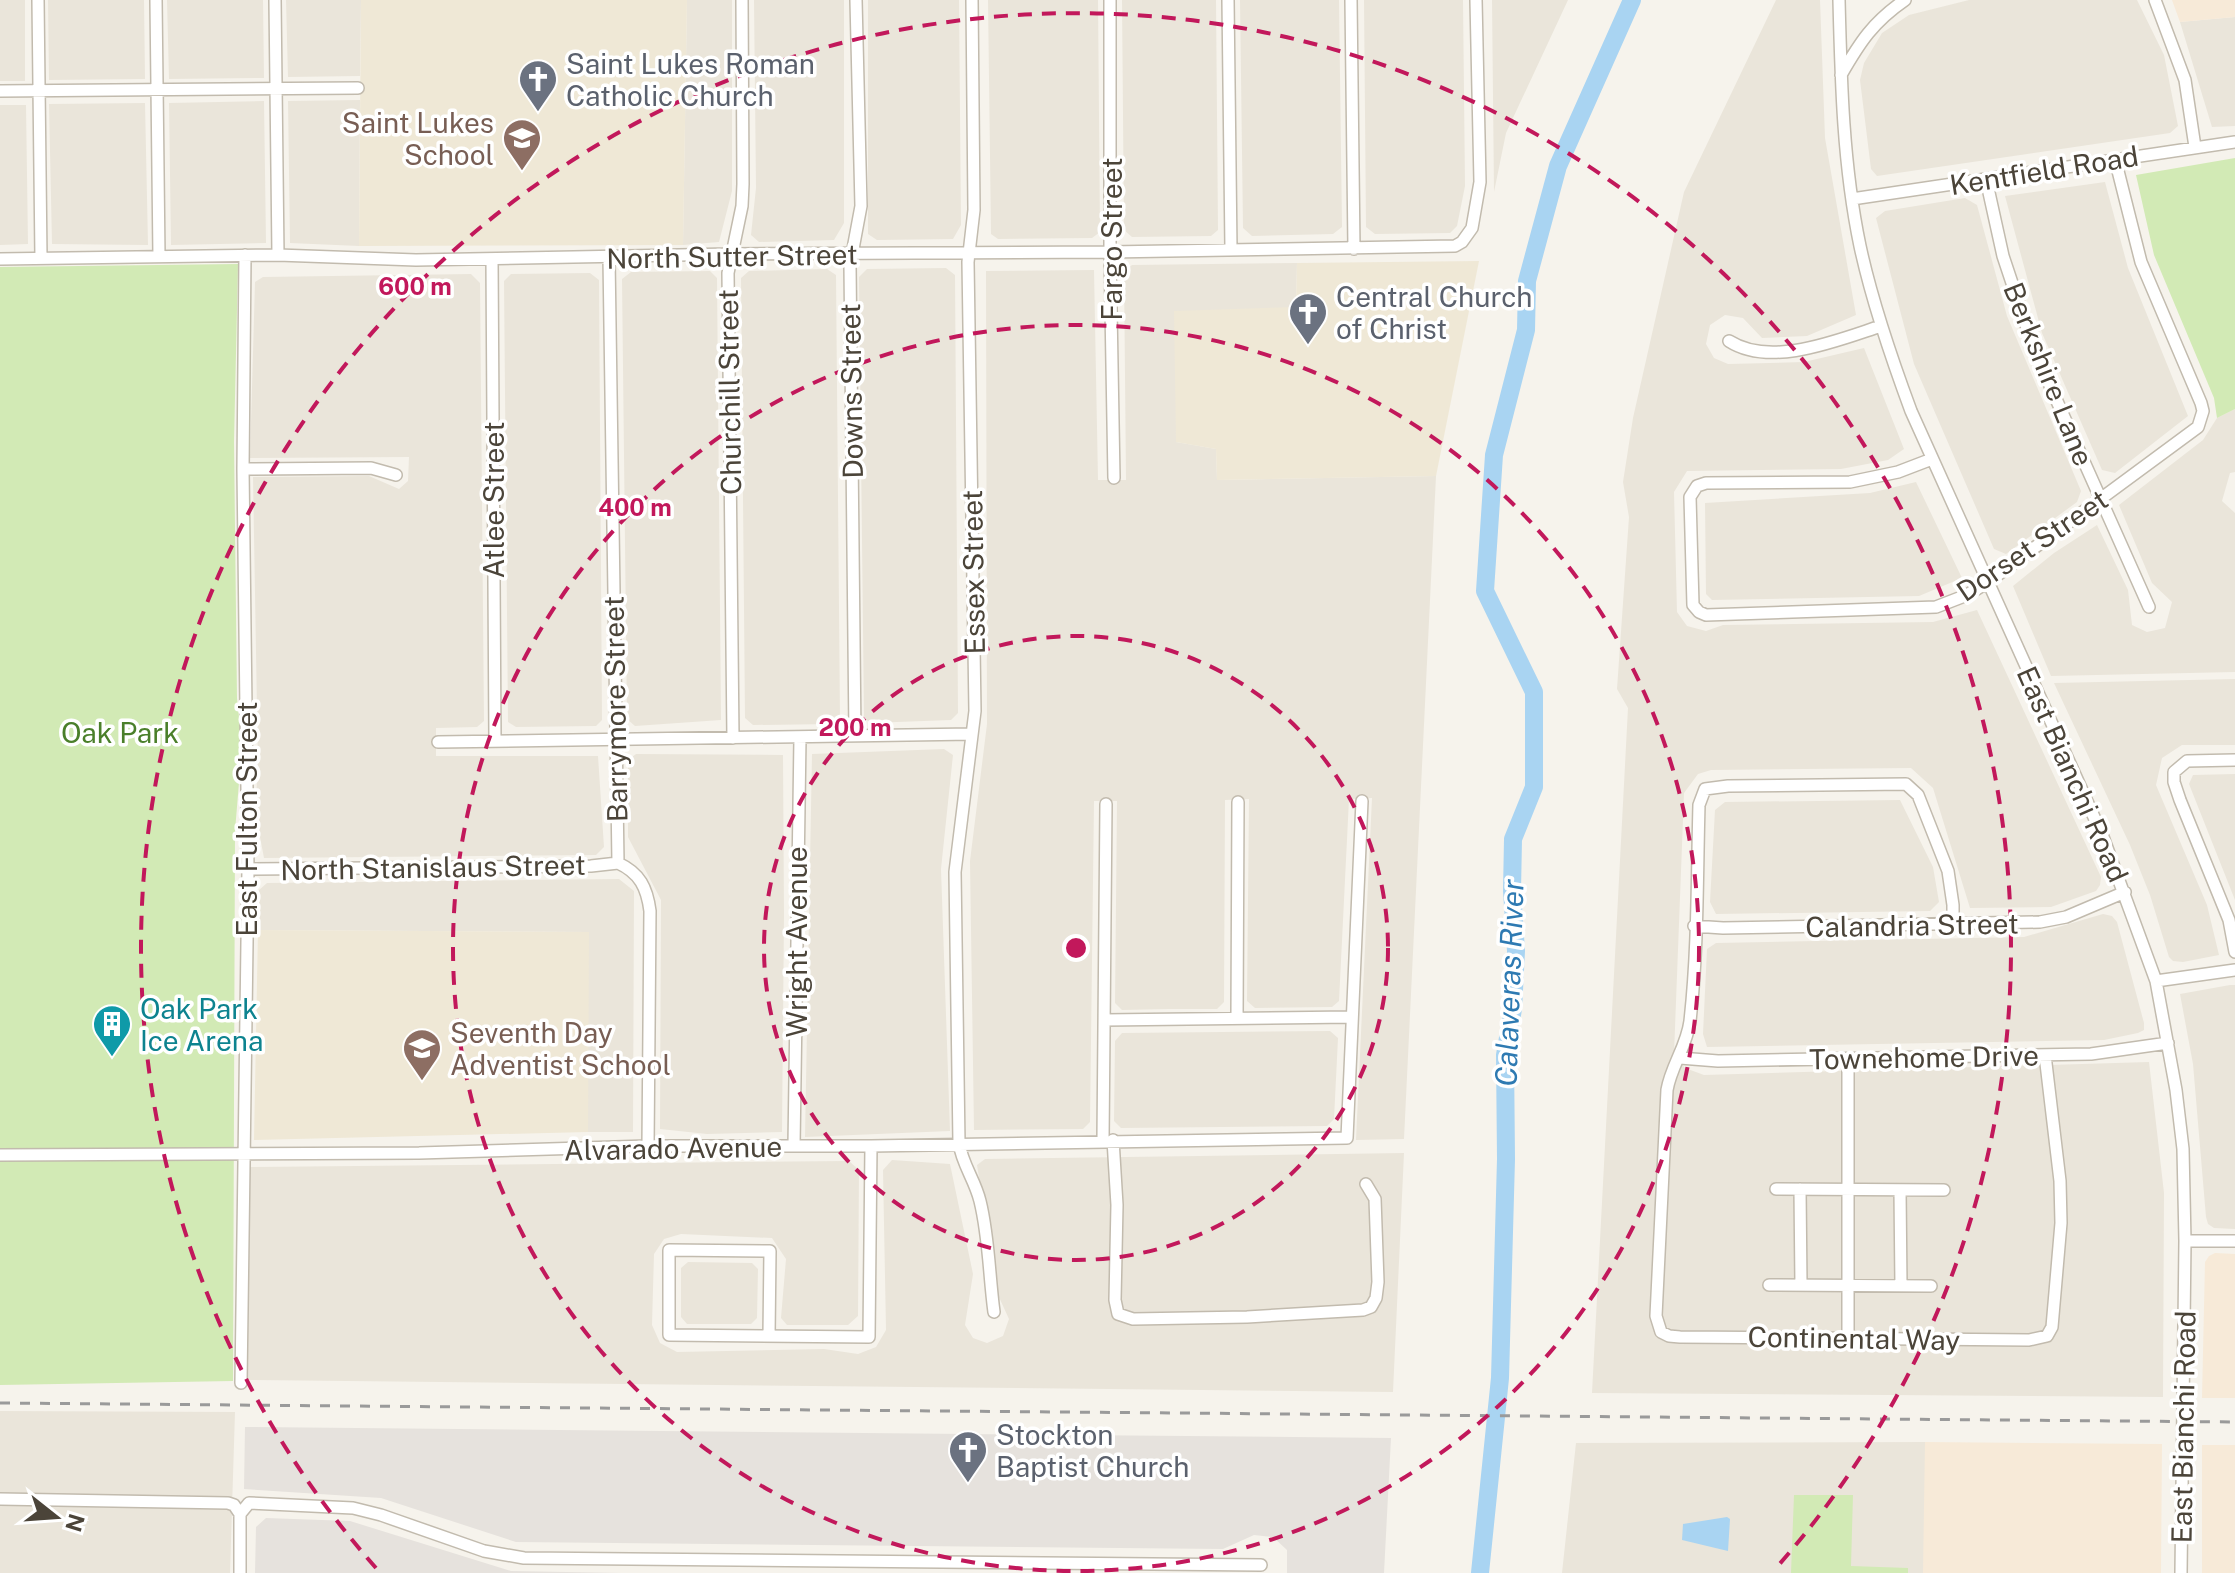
<svg xmlns="http://www.w3.org/2000/svg" width="2235" height="1573" font-family="'Public Sans',sans-serif">
<rect width="100%" height="100%" fill="#f6f3ec"/>
<path fill="#eae5da" d="M0 0H25V81H0Z
M48 0H144L145 79 49 80Z
M167 0H263L264 78 169 79Z
M286 0H361L360 76 288 77Z
M687 0H732V191L719 242 683 245Z
M754 0H844V223L834 240 759 242 751 235 756 188Z
M868 0H959L961 225 953 239 877 240 868 234Z
M988 0H1098L1100 232 1092 238 998 239 991 234Z
M1122 0H1216L1218 230 1211 236 1132 237 1124 230Z
M1240 0H1339L1342 227 1333 234 1252 236 1243 228Z
M1364 0H1463L1465 186 1457 226 1450 233 1375 234 1366 227Z
M1492 0H1568L1506 133 1494 192Z
M1776 0H1820L1825 138 1856 315 1807 336 1762 338 1743 318 1725 315 1710 325 1706 344 1714 358 1728 364 1804 362 1864 348 1904 449 1888 460 1841 469 1687 471 1674 492 1677 612 1687 626 1706 631 1723 625 1933 622 1977 610 2101 877 2100 885 2096 891 2051 907 1970 908 1933 788 1911 768 1711 770 1698 774 1684 793 1674 1054 1685 1068 1704 1075 2149 1062 2164 1193 2163 1397 1592 1393 1628 708 1617 689 1629 517 1623 482 1633 418 1684 192Z
M1969 0H2137L2164 55 2178 126 2170 133 1877 176 1871 169 1860 80 1864 63 1882 33 1909 15Z
M2235 17V126L2212 127 2180 22Z
M360 100 359 246 290 243 288 101Z
M264 101 266 243 171 245 169 103Z
M145 103 148 245 52 244 49 104Z
M0 105H26L28 244 0 245Z
M2105 182 2128 268 2188 416 2115 473 2102 470 2042 333 2005 196Z
M1965 198 1977 205 2007 316 2081 491 2077 502 2006 554 1994 549 1914 364 1876 218 1885 211Z
M1297 263 1296 307 1176 442 1216 449 1217 480 1436 476 1404 1139 1356 1140 1372 798 1349 799 1339 1001 1332 1007 1255 1008 1247 1001 1249 799 1225 800 1224 1002 1217 1009H1169L1122 1010 1115 1003 1117 801H1094L1090 1122 1083 1129 974 1130 970 861 987 724 986 271 1094 270 1098 480H1126L1124 271 1132 265Z
M946 268 955 275 958 713 951 720 870 723 864 717 859 277 867 269Z
M827 269 836 275 840 719 833 724 753 725 745 718 741 278 749 271Z
M710 271 717 278 721 720 635 726 627 719 622 279 631 272Z
M590 273 599 280 602 720 596 726 516 727 508 722 504 281 511 274Z
M471 274 480 283 484 721 477 727 436 728V756H598L604 847 596 855 264 858 255 811 258 768 253 477 369 476 399 489 408 481 409 457 250 458 255 282 263 277Z
M2235 409V472L2230 473 2222 501 2235 513V672L2051 676 2013 586 2054 553 2097 525 2128 590 2132 625 2147 632 2165 628 2172 602 2152 583 2119 505 2203 440 2217 418Z
M1916 482 1962 578 1919 596 1712 600 1706 594 1705 503 1870 493Z
M2235 679V745H2182L2162 758 2156 785 2207 905 2219 955 2183 962 2173 961 2169 957 2150 895 2130 845 2054 683Z
M944 749 953 755 941 869 950 1131 805 1137 812 754Z
M636 754 783 755 784 915 782 1132 707 1134 660 1129 661 900 628 837V760Z
M2235 774V900L2189 784 2193 775Z
M1900 800 1933 867 1939 902 1930 911 1716 914 1710 902 1715 810 1725 802Z
M619 879 634 891 633 1132H588V932L258 930 259 890 267 883Z
M2103 914 2112 916 2117 922 2144 1023V1030L2138 1033 2104 1040 1707 1047 1703 1034 1707 949 1716 943 2024 937Z
M2230 985H2235V1229L2214 1228 2208 1224 2206 1217 2193 1064 2180 994Z
M1330 1031 1338 1038 1334 1119 1327 1126 1121 1128 1114 1121 1115 1041 1122 1033Z
M1404 1153 1393 1392 248 1380 249 1167 849 1161 859 1170 858 1316 848 1325H787L781 1318 786 1259 772 1238 681 1234 664 1239 654 1254 652 1325 660 1343 677 1352 824 1349 858 1354 876 1347 886 1330 883 1170 892 1160 950 1164 973 1274 965 1325 973 1338 987 1343 1003 1336 1009 1319 998 1295 977 1165 985 1159Z
M688 1262 752 1263 758 1269 757 1318 751 1324H687L681 1317V1268Z
M0 1411 235 1412 230 1573H0Z
M1925 1442 1926 1573H1562L1576 1443Z"/>
<path fill="#f7ead8" d="M2172 0H2235V17L2180 22Z
M2215 1253 2235 1254V1398H2202L2205 1262 2209 1256Z
M1925 1442 2162 1444 2161 1573H1923Z
M2202 1445H2235V1573H2202Z"/>
<path fill="#e6e2dd" d="M245 1427 1391 1438 1384 1573H1287V1550L1273 1537 1254 1535 1223 1549 516 1542 381 1498 244 1489Z
M266 1518 350 1521 511 1571 622 1573H255L256 1527Z"/>
<path fill="#efe8d6" d="M361 0H687L683 245 359 246Z
M1479 261 1436 476 1217 480 1216 449 1176 442 1174 311 1296 307 1297 263Z
M258 930 589 932 588 1132 254 1140Z"/>
<path fill="#d2eab5" d="M2235 158V409L2217 418 2214 398 2154 255 2136 175Z
M238 264 234 442 237 698 242 746 235 831 233 1381 0 1385V267Z
M1794 1495H1853L1851 1566 1908 1568V1573H1791Z"/>
<path fill="#a9d4f2" d="M1727 1517 1730 1519 1728 1551 1682 1540 1683 1524Z"/>
<g fill="none" stroke-linecap="round" stroke-linejoin="round">
<path stroke="#a9d4f2" stroke-width="18" d="M1480 1573 1500 1378 1506 1159 1505 1055 1513 1009 1516 951 1512 891 1513 839 1534 787V692L1485 591 1494 455 1526 330 1527 281 1558 166 1632 0"/>
<defs>
<path id="minor" d="M38 0 41 258
M156 0 159 256
M275 0 278 255
M972 0 974 210 968 262 975 711 955 872 959 1143C962 1164 975 1180 980 1201 989 1237 989 1275 994 1312
M1110 0V252L1114 478
M1228 0 1231 249
M1351 0 1354 249
M1839 0C1841 82 1843 165 1860 246 1872 302 1891 357 1911 411L2103 837 2156 981 2176 1090 2183 1149 2185 1241 2181 1573
M2155 0 2185 80 2195 147
M1841 75C1860 42 1873 22 1905 0
M0 91 358 88
M1986 179 2003 256 2035 352 2149 607
M1852 199 2235 142
M609 258 618 863
M0 259 278 255 416 260 731 254 1110 252 1455 246 1462 242 1472 228 1480 182 1476 0
M492 259 495 741
M1729 341C1771 368 1838 340 1881 326
M1932 459 1898 472 1850 482 1706 483 1697 486 1690 497 1693 605 1699 612 1706 615 1936 607 1967 595 1988 582 2198 427 2203 411 2201 403 2141 262 2115 159
M243 469 371 468 396 475
M855 736 850 265 861 206 856 0
M733 738 728 273 742 206 743 184 742 0
M438 742 972 734
M2235 760 2187 761 2174 772V782L2180 800 2229 920 2235 952
M618 863C640 873 647 888 650 911L648 1146
M248 869 591 866 618 863
M1953 924V905L1948 871 1918 795 1906 784 1728 786 1705 789 1699 805C1697 876 1698 950 1690 1021 1687 1046 1671 1066 1667 1090L1656 1316 1661 1332 1669 1336 1680 1337 2029 1340 2047 1336 2052 1327 2061 1223 2060 1181 2045 1055
M1694 926 1723 928 2040 922 2066 917 2125 892
M2156 981 2235 970
M1237 1017 1238 802
M1105 1020 1351 1017
M1680 1058 1718 1061 2091 1054 2168 1043
M1848 1059V1338
M1103 1140 1106 804
M1113 1140 1117 1205 1115 1300 1118 1314 1133 1319 1247 1317 1363 1310 1371 1307 1376 1298 1378 1282 1375 1199 1366 1184
M794 1146 800 738
M0 1155 419 1153 648 1146H871L1347 1138 1362 801
M1776 1189 1944 1190
M1800 1189 1801 1285
M1900 1190 1901 1286
M2185 1241H2235
M1769 1285 1931 1286
M769 1336 770 1251 669 1250V1335L869 1337 871 1146
M241 1383 248 869 243 469 245 255
M0 1499 228 1503 234 1505 240 1514
M240 1514 249 1503 353 1508 381 1515 484 1551 524 1558 1261 1565
M240 1514V1573"/>
</defs>
<use href="#minor" stroke="#c2bbae" stroke-width="14"/>
<use href="#minor" stroke="#fff" stroke-width="11"/>
<path stroke="#9a9a9a" stroke-width="3" stroke-dasharray="10 10" stroke-linecap="butt" d="M0 1403 2235 1422"/>
</g>
<g fill="none" stroke="#c2185b" stroke-width="4" stroke-dasharray="14 10">
<circle cx="1076" cy="948" r="312"/>
<circle cx="1076" cy="948" r="623"/>
<path d="M376 1568A935 935 0 1 1 1776 1568"/>
</g>
<defs>
<symbol id="church-pin" viewBox="-11 -11 22 30"><path d="M0 17L-7.5 6A9.5 9.5 0 1 1 7.5 6Z" fill="#6b7280" stroke="#fff"/><path d="M-1.2-6h2.4v3.5h3.3v2.4h-3.3V6h-2.4V-.1h-3.3v-2.4h3.3Z" fill="#fff"/></symbol>
<symbol id="school-pin" viewBox="-11 -11 22 30"><path d="M0 17L-7.5 6A9.5 9.5 0 1 1 7.5 6Z" fill="#8d6e63" stroke="#fff"/><path d="M0-5L7-2L0 1L-7-2ZM-4 1L0 2.5L4 1V4Q0 6-4 4Z" fill="#fff"/></symbol>
<symbol id="building-pin" viewBox="-11 -11 22 30"><path d="M0 17L-7.5 6A9.5 9.5 0 1 1 7.5 6Z" fill="#0f9aa8" stroke="#fff"/><path d="M-4-6H4V6H1V3H-1V6H-4ZM-2.5-4.3h1.7v1.8h-1.7ZM.8-4.3h1.7v1.8H.8ZM-2.5-1h1.7V.8h-1.7ZM.8-1h1.7V.8H.8Z" fill="#fff"/></symbol>
</defs>
<g fill-rule="evenodd">
<use href="#church-pin" x="516" y="57" width="44" height="60"/>
<use href="#school-pin" x="500" y="116" width="44" height="60"/>
<use href="#church-pin" x="1286" y="290" width="44" height="60"/>
<use href="#building-pin" x="90" y="1002" width="44" height="60"/>
<use href="#school-pin" x="400" y="1026" width="44" height="60"/>
<use href="#church-pin" x="946" y="1428" width="44" height="60"/>
</g>
<g text-anchor="middle" dominant-baseline="central" stroke-width="7" stroke-linejoin="round" paint-order="stroke">
<g font-size="28" fill="#5b616d" stroke="#fff" text-anchor="start">
<text x="566" y="63">Saint Lukes Roman<tspan x="566" dy="32">Catholic Church</tspan></text>
<text x="1336" y="296">Central Church<tspan x="1336" dy="32">of Christ</tspan></text>
<text x="996" y="1434">Stockton<tspan x="996" dy="32">Baptist Church</tspan></text>
</g>
<g font-size="28" fill="#785e54" stroke="#fff" text-anchor="end">
<text x="494" y="122">Saint Lukes<tspan x="494" dy="32">School</tspan></text>
<text x="450" y="1032" text-anchor="start">Seventh Day<tspan x="450" dy="32">Adventist School</tspan></text>
</g>
<g font-size="28" fill="#4b4439" stroke="#fff">
<text transform="translate(2044 170) rotate(-9)">Kentfield Road</text>
<text transform="translate(1111 239) rotate(-90)">Fargo Street</text>
<text transform="translate(732 256) rotate(-1)">North Sutter Street</text>
<text transform="translate(2049 374) rotate(68)">Berkshire Lane</text>
<text transform="translate(851 391) rotate(-91)">Downs Street</text>
<text transform="translate(729 392) rotate(-91)">Churchill Street</text>
<text transform="translate(493 500) rotate(-90)">Atlee Street</text>
<text transform="translate(2032 545) rotate(-34)">Dorset Street</text>
<text transform="translate(973 572) rotate(-91)">Essex Street</text>
<text transform="translate(615 709) rotate(-91)">Barrymore Street</text>
<text transform="translate(2073 774) rotate(66)">East Bianchi Road</text>
<text transform="translate(246 819) rotate(-90)">East Fulton Street</text>
<text transform="translate(433 867) rotate(-1)">North Stanislaus Street</text>
<text transform="translate(1912 925) rotate(-1)">Calandria Street</text>
<text transform="translate(796 942) rotate(-90)">Wright Avenue</text>
<text transform="translate(1924 1057) rotate(-1)">Townehome Drive</text>
<text transform="translate(673 1148) rotate(-1)">Alvarado Avenue</text>
<text transform="translate(1854 1338) rotate(1)">Continental Way</text>
<text transform="translate(2183 1427) rotate(-89)">East Bianchi Road</text>
</g>
<g font-size="28" fill="#4a7f2a" stroke="#fff">
<text x="120" y="732">Oak Park</text>
</g>
<g font-size="28" fill="#0d838f" stroke="#fff" text-anchor="start">
<text x="140" y="1008">Oak Park<tspan x="140" dy="32">Ice Arena</tspan></text>
</g>
<g font-size="30" font-style="italic" fill="#2e7ab2" stroke="#fff">
<text transform="translate(1509 983) rotate(-88)">Calaveras River</text>
</g>
</g>
<circle cx="1076" cy="948" r="12" fill="#c2185b" stroke="#fff" stroke-width="4"/>
<g font-size="24" text-anchor="middle" font-weight="bold" fill="#c2185b" stroke="#fff" stroke-width="7" stroke-linejoin="round" paint-order="stroke">
<text x="415" y="295">600 m</text>
<text x="635" y="516">400 m</text>
<text x="855" y="736">200 m</text>
</g>
<g transform="translate(56 1517) rotate(107)" stroke="#ffffff" stroke-width="6" paint-order="stroke">
<path d="M0-6L14 30L0 20L-14 30Z" fill="#4b4439"/>
<text y="-12" font-size="22" font-weight="bold" text-anchor="middle" fill="#4b4439">N</text>
</g>
</svg>
